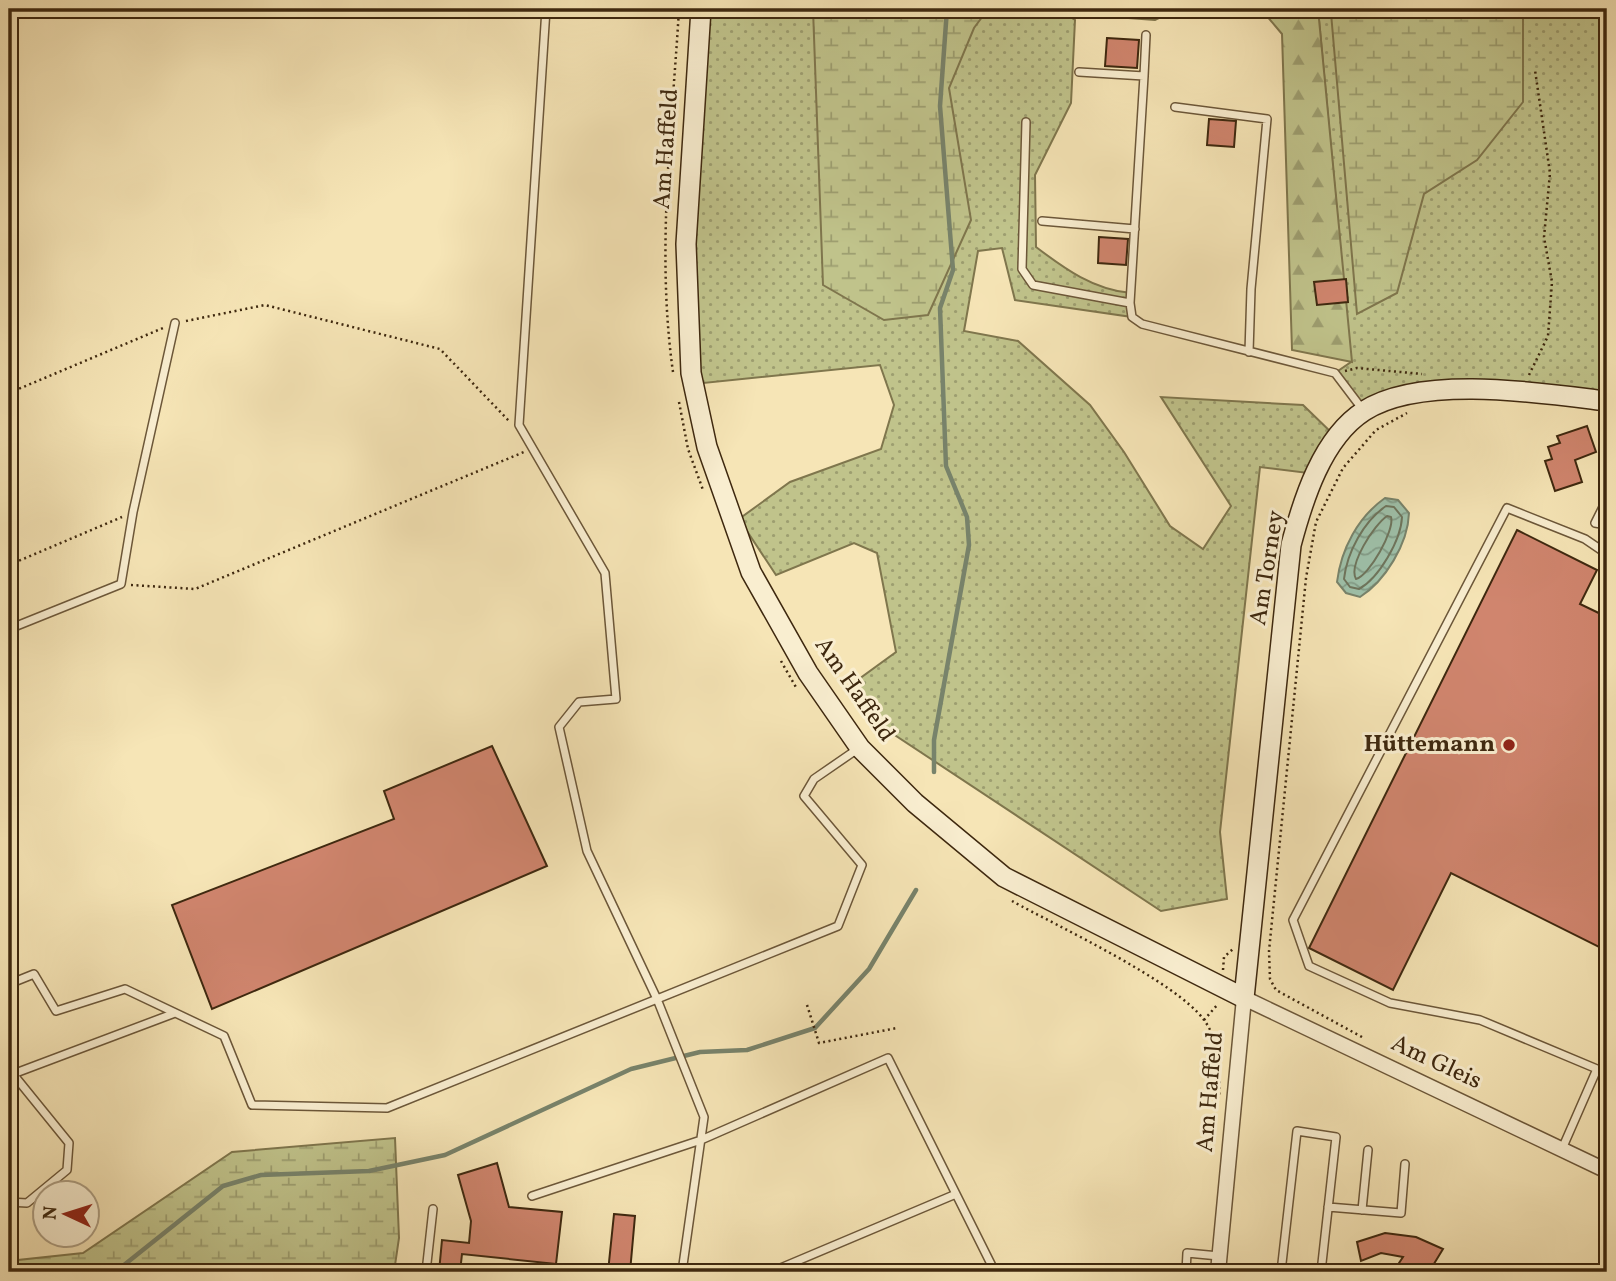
<svg xmlns="http://www.w3.org/2000/svg" width="1616" height="1281" font-family="Vollkorn,serif">
<defs>
<pattern id="grass-dots" width="8" height="8" patternUnits="userSpaceOnUse" patternTransform="scale(1.75)"><rect width="8" height="8" fill="#c0c38b"/><path d="M2 2h.1M6 6h.1" fill="none" stroke="#9d9e70" stroke-width="1.8" stroke-linecap="round"/></pattern>
<pattern id="forest-firs" width="22" height="20" patternUnits="userSpaceOnUse" patternTransform="scale(1.75)"><rect width="22" height="20" fill="#c0c38b"/><path d="M5 1l3.5 6h-7zM16 11l3.5 6h-7z" fill="#9d9e70"/></pattern>
<pattern id="wetland-marsh" width="20" height="14" patternUnits="userSpaceOnUse" patternTransform="scale(1.75)"><rect width="20" height="14" fill="#c0c38b"/><path d="M1 5h8M5 5V1M11 12h8M15 12V8" fill="none" stroke="#9d9e70"/></pattern>
<pattern id="water-waves" width="16" height="10" patternUnits="userSpaceOnUse" patternTransform="scale(1.75)"><rect width="16" height="10" fill="#9ec0a9"/><path d="M0 5q4-4 8 0t8 0" fill="none" stroke="#829c88"/></pattern>
</defs>
<rect width="100%" height="100%" fill="#f6e5b6"/>
<filter id="stains"><feTurbulence type="fractalNoise" baseFrequency=".00286" numOctaves="4"/><feColorMatrix values="0 0 0 0 .2 0 0 0 0 .09 0 0 0 0 .02 0 0 0 .5 -.17"/></filter>
<radialGradient id="worn" r=".72"><stop offset=".6" stop-color="#630" stop-opacity="0"/><stop offset="1" stop-color="#630" stop-opacity=".3"/></radialGradient>
<path fill="url(#grass-dots)" stroke="#7f764d" stroke-width="2" d="M701 9H1058L1075 20 1071 103 1035 175 1036 247C1065 269 1094 290 1131 293L1132 317 1015 300 1002 248 978 251 964 331 1018 341 1090 405 1124 452 1170 526 1203 549 1231 506 1161 397 1303 405 1337 438 1316 474 1260 467 1220 832 1227 899 1161 911 875 722 848 687 896 652 877 553 854 543 776 575 739 519 790 482 881 449 894 405 880 365 694 384 686 244Z
M1318 9H1607V397L1456 389 1363 411 1335 373 1351 362Z"/>
<path fill="url(#forest-firs)" stroke="#7f764d" stroke-width="2" d="M1058 9H1177L1155 20 1061 13Z
M1261 9H1318L1352 362 1292 350 1282 34Z"/>
<path fill="url(#wetland-marsh)" stroke="#7f764d" stroke-width="2" d="M813 9H988L974 28 949 88 971 220 928 315 884 320 823 285Z
M1335 9H1523V102L1477 160 1424 194 1397 293 1357 314 1331 13Z
M395 1138 399 1238 394 1272H9V1261L83 1253 232 1152Z"/>
<path fill="url(#water-waves)" stroke="#78836b" stroke-width="2" d="M1385 498 1398 500 1409 513C1408 544 1385 581 1360 597L1346 593 1337 582C1341 549 1358 517 1385 498Z"/>
<g fill="none" stroke-linecap="round" stroke-linejoin="round">
<path stroke="#6e745c" stroke-width="2" d="M1386 506 1394 507 1402 517C1401 540 1379 578 1359 589L1350 587 1344 579C1347 552 1364 521 1386 506Z
M1387 516 1391 517C1395 530 1369 576 1356 579 1348 565 1374 525 1387 516Z"/>
<path stroke="#78836b" stroke-width="4.5" d="M934 772V740L969 545 967 517 946 466 940 308 953 270 940 106 947 9
M108 1272 119 1269 223 1186 261 1175 369 1171 445 1155 631 1069 700 1052 747 1050 815 1028 869 969 916 890"/>
</g>
<path fill="#d0856e" stroke="#3e280f" stroke-width="2" d="M1107 38 1139 40 1137 68 1105 66Z
M1209 119 1236 121 1234 147 1207 145Z
M1099 237 1128 239 1126 265 1098 263Z
M1346 279 1348 302 1317 305 1314 282Z
M1587 426 1596 452 1575 460 1582 482 1555 491 1545 461 1552 459 1548 447 1560 443 1557 436Z
M1517 530 1597 570 1580 604 1607 617V951L1451 873 1393 990 1309 948Z
M492 746 547 866 212 1009 172 905 394 819 384 791Z
M497 1163 509 1207 562 1212 556 1264 462 1254 460 1272H439L442 1240 469 1243 471 1221 458 1175Z
M614 1214 635 1216 630 1272H608Z
M1385 1233 1416 1237 1443 1249 1429 1272H1393L1403 1257 1381 1253 1361 1261 1357 1242Z"/>
<g fill="none" stroke-linecap="round" stroke-linejoin="round">
<defs>
<path id="lane" d="M546 9 519 425 605 573 616 699 579 702 559 727 587 851 657 999 704 1117 682 1272
M1079 72 1144 76 1146 35
M1175 107 1267 119 1251 289 1249 352
M1026 122 1022 269 1033 285 1130 303 1132 317 1142 324 1335 373 1363 410
M1042 221 1135 229
M1130 303 1144 76
M1607 499 1595 523 1607 525
M9 629 121 584 133 512 175 323
M9 984 34 974 56 1011 125 989 224 1036 252 1105 387 1108 838 926 862 865 804 796 814 779 859 748
M1597 1069 1480 1020 1390 1003 1309 966 1293 920 1507 508 1585 539 1607 554
M1562 1149 1597 1069 1607 1074
M532 1196 701 1140 888 1058 995 1272
M9 1202 27 1203 67 1170 69 1143 13 1074 175 1013
M1328 1207 1401 1213 1405 1164
M1362 1210 1368 1150
M426 1272 433 1209
M771 1272 956 1194
M1186 1272 1187 1253 1219 1256
M1281 1272 1297 1131 1336 1137 1321 1272"/>
<path id="street" d="M1218 1272 1244 998 1607 1171"/>
<path id="secondary" d="M701 9 686 244 691 373 707 447 751 572 808 673 860 748 915 803 1004 877 1244 998 1291 545C1303 500 1322 438 1364 411 1421 374 1542 393 1607 401"/>
</defs>
<use href="#lane" stroke="#6c5739" stroke-width="10"/>
<use href="#street" stroke="#6c5739" stroke-width="17"/>
<use href="#secondary" stroke="#3e280f" stroke-width="22"/>
<path stroke="#3e280f" stroke-width="2.5" stroke-dasharray="2 3.5" stroke-linecap="butt" d="M186 321 265 305 440 349 509 421
M1345 371 1357 368 1422 374
M673 372C656 252 672 129 679 9
M1529 375 1548 336 1552 282 1544 237 1550 173 1535 70
M9 393 163 328
M679 402 688 449 703 490
M9 565 122 517
M131 585 195 589 524 452
M781 661 797 689
M1012 901C1057 926 1177 982 1204 1020 1221 1043 1220 1072 1219 1098
M1223 970 1224 957 1233 949
M807 1005 819 1043 897 1028
M1204 1020 1218 1004
M1362 1037 1276 990 1270 979 1269 951 1306 578 1316 522 1343 468 1376 430 1407 413"/>
<use href="#lane" stroke="#f9eed0" stroke-width="7"/>
<use href="#street" stroke="#f9eed0" stroke-width="14"/>
<use href="#secondary" stroke="#f9eed0" stroke-width="19"/>
</g>
<circle fill="#8f2418" stroke="#f9eed0" stroke-width="2.5" cx="1509" cy="745" r="7"/>
<g text-anchor="middle" dominant-baseline="central" stroke-width="6" stroke-linejoin="round" paint-order="stroke">
<g font-size="24" fill="#3e280f" stroke="#f9eed0">
<text transform="translate(667 149) rotate(-86)">Am Haffeld</text>
<text transform="translate(1268 568) rotate(-81)">Am Torney</text>
<text transform="translate(854 690) rotate(55)">Am Haffeld</text>
<text transform="translate(1436 1063) rotate(25)">Am Gleis</text>
<text transform="translate(1211 1092) rotate(-85)">Am Haffeld</text>
</g>
<g font-size="24" font-weight="bold" fill="#3e280f" stroke="#f9eed0" text-anchor="end">
<text x="1495" y="745">Hüttemann</text>
</g>
</g>
<rect width="1616" height="1281" fill="none" stroke="#f6e5b6" stroke-width="35"/>
<rect x="10" y="10" width="1595" height="1260" fill="none" stroke="#3e280f" stroke-width="3.5"/>
<rect x="18" y="18" width="1581" height="1246" fill="none" stroke="#3e280f" stroke-width="2"/>
<g transform="translate(66 1214) rotate(274)"><circle r="33" fill="#f9eed0" stroke="#ae9f83" stroke-width="2"/>
<path d="M0-5L12 26L0 18L-12 26Z" fill="#8f2418"/>
<text y="-10" font-size="19" font-weight="bold" text-anchor="middle" fill="#3e280f">N</text>
</g>
<rect width="100%" height="100%" filter="url(#stains)"/>
<rect width="100%" height="100%" fill="url(#worn)"/>
</svg>
